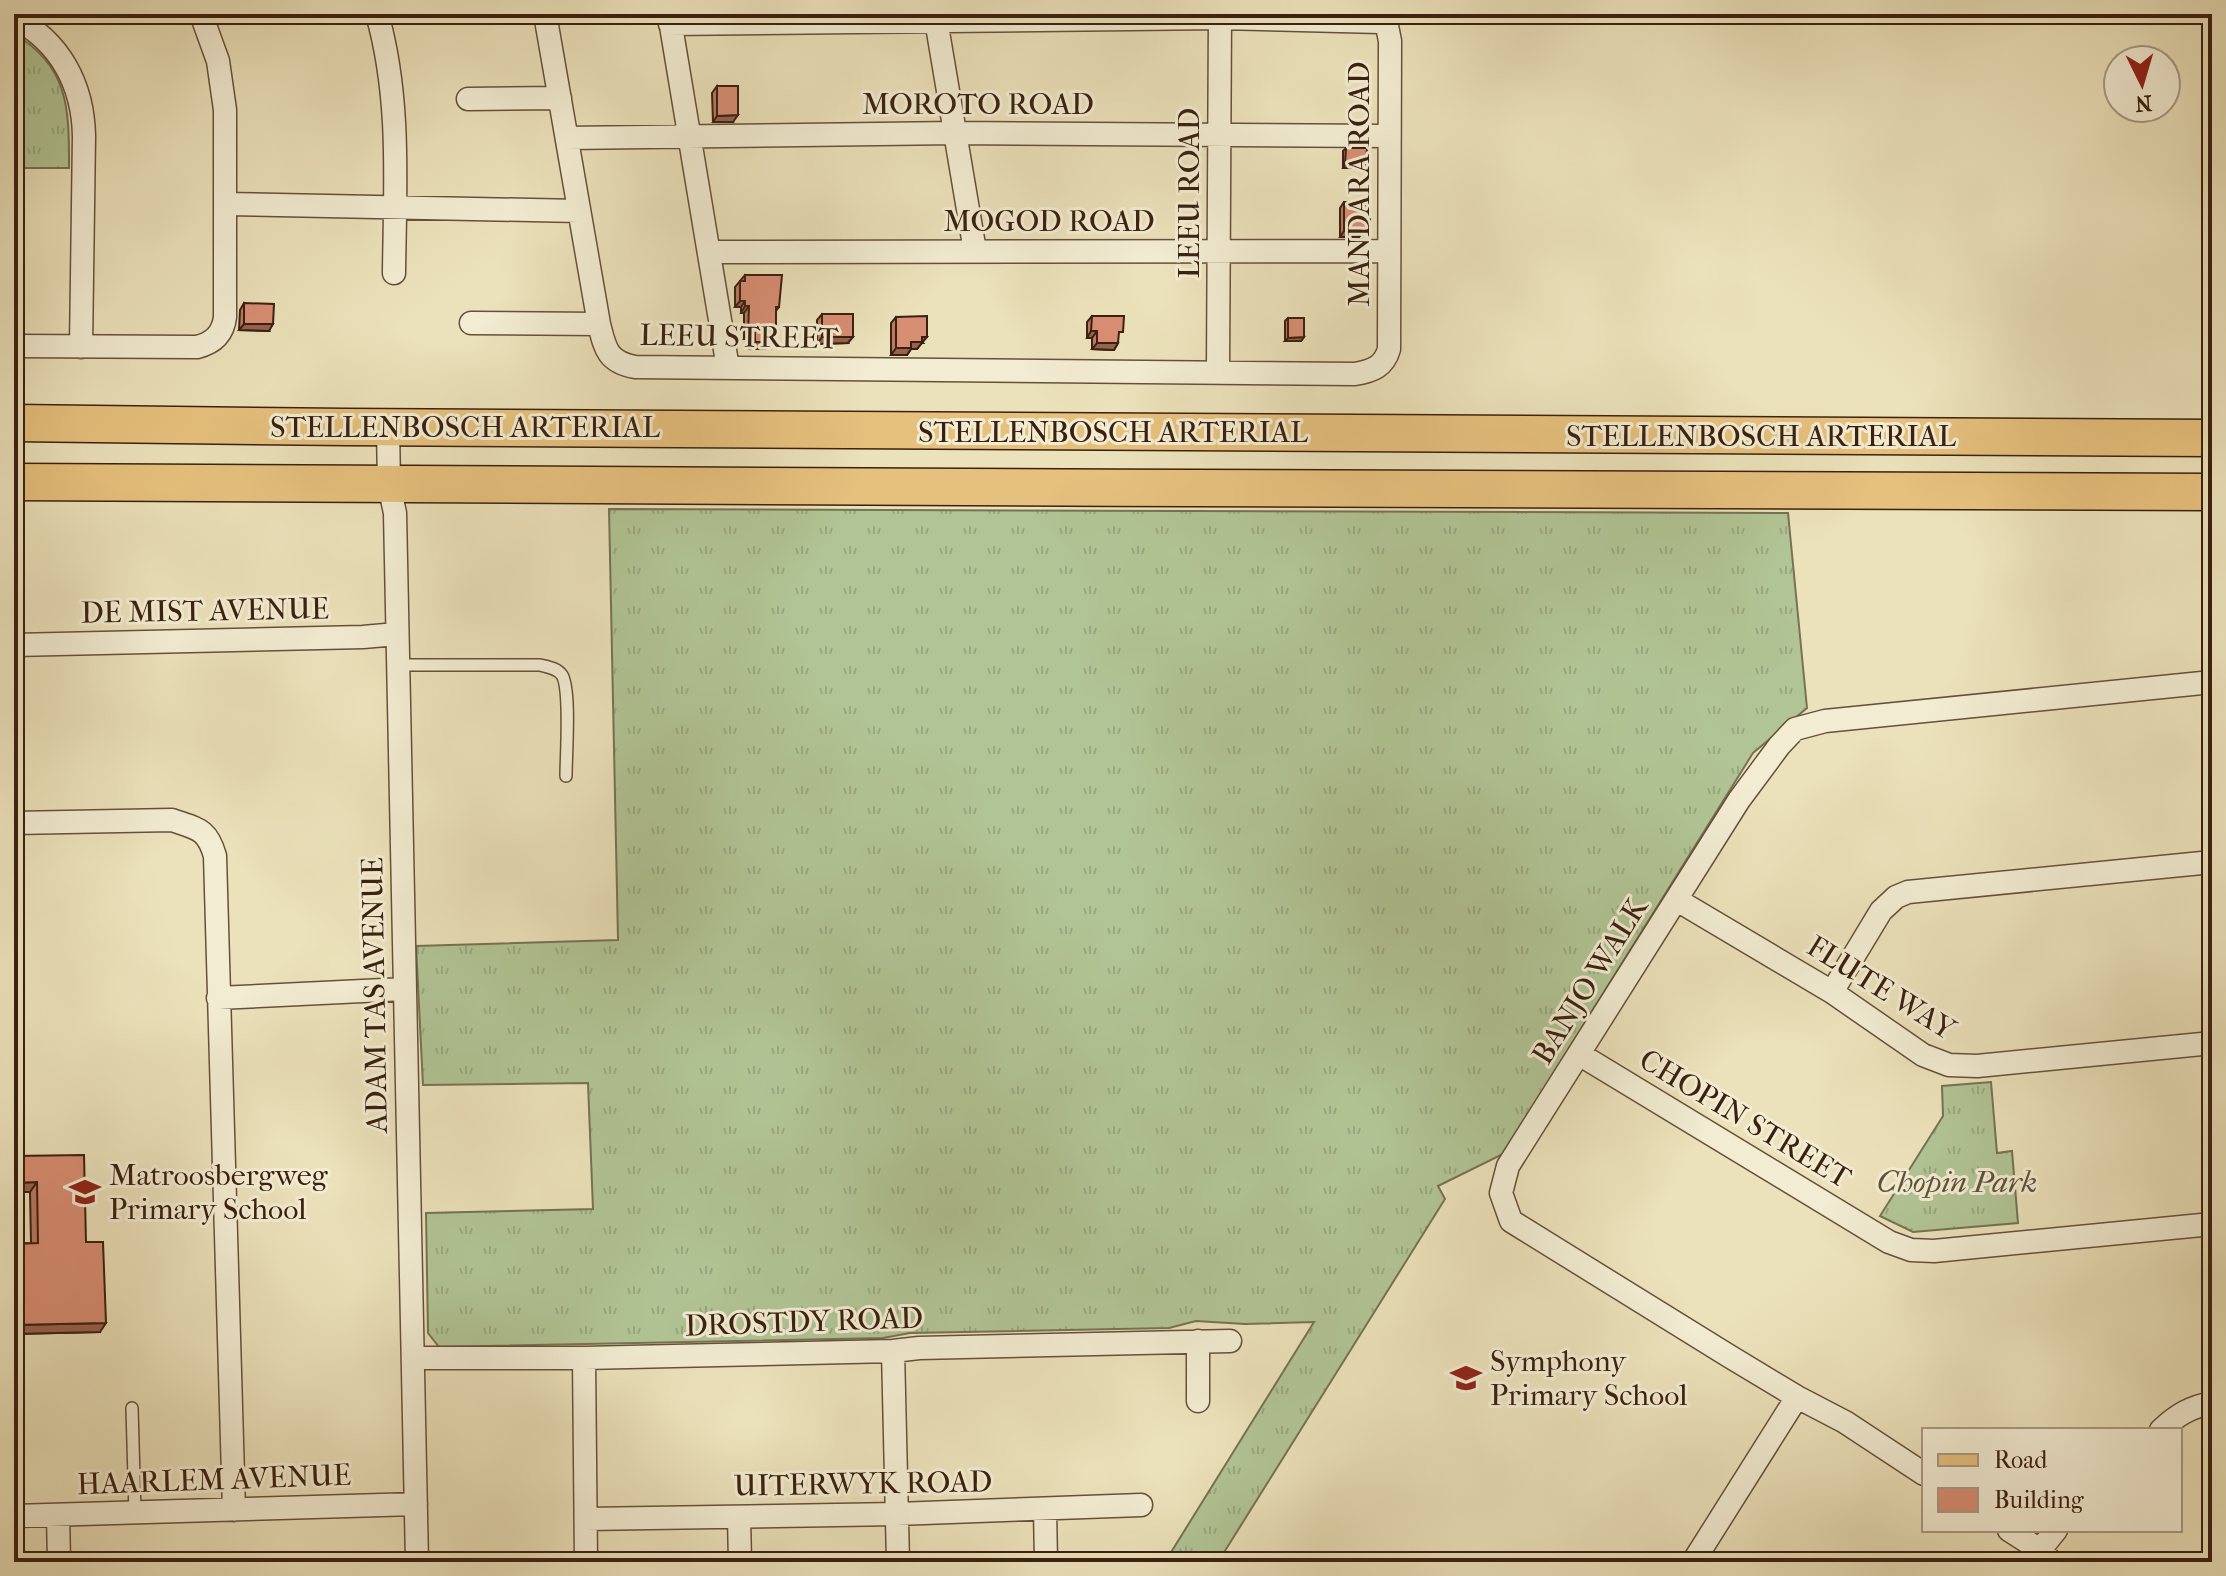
<svg xmlns="http://www.w3.org/2000/svg" width="2226" height="1576" font-family="'IM FELL French Canon',serif">
<defs>
<pattern id="grass-tufts" width="24" height="20" patternUnits="userSpaceOnUse" patternTransform="scale(2)"><rect width="24" height="20" fill="#b1c495"/><path d="M3 7l-1-3M5 7V3M7 7l1-3M15 17l-1-3M17 17v-4M19 17l1-3" fill="none" stroke="#99a87f"/></pattern>
</defs>
<rect width="100%" height="100%" fill="#ebe1ba"/>
<filter id="stains"><feTurbulence type="fractalNoise" baseFrequency=".0025" numOctaves="4"/><feColorMatrix values="0 0 0 0 .2 0 0 0 0 .09 0 0 0 0 .02 0 0 0 .5 -.17"/></filter>
<radialGradient id="worn" r=".72"><stop offset=".6" stop-color="#630" stop-opacity="0"/><stop offset="1" stop-color="#630" stop-opacity=".3"/></radialGradient>
<path fill="url(#grass-tufts)" stroke="#767252" stroke-width="2" d="M14 34C70 66 69 111 69 168H14Z
M609 509 1788 513 1807 708 1753 753 1503 1154 1438 1186 1445 1199 1218 1562H1165L1314 1322 1245 1324 1196 1321 1169 1328 910 1333 883 1338 439 1347 428 1333 426 1213 593 1209 588 1083 423 1085 416 946 618 940Z
M1991 1082 1997 1153 2012 1151 2018 1223 1913 1232 1880 1216 1943 1116 1942 1086Z"/>
<g fill="none" stroke-linecap="round" stroke-linejoin="round">
<defs>
<path id="lane" d="M397 665H540C548 667 557 668 562 675 571 690 566 755 566 776
M132 1408 135 1513"/>
<path id="street" d="M377 14C401 98 395 186 394 273
M545 14 599 324C605 348 607 362 635 367L1355 374C1372 371 1384 367 1389 349L1390 41 1387 26 1380 22 1220 18 670 24
M669 14 728 368
M935 14 975 251
M14 18C60 41 83 85 84 136L81 347
M468 99 560 98
M567 138 955 133 1389 136
M225 204 579 211
M709 252 1388 251
M471 323 599 324
M14 346 197 347C213 343 223 334 225 317V110L218 61 201 14
M1218 372 1220 14
M388 428 389 485 395 513 417 1562
M14 645 363 637 397 634
M14 823 172 820C197 829 207 828 215 856L234 1510
M1677 900 1832 992 1923 1055 1949 1065 1977 1066 2212 1043
M1832 992 1881 911 1896 897 1908 892 2212 862
M218 998 404 989
M1579 1054 1889 1242 1911 1250 1934 1251 2212 1224
M1198 1341V1401
M893 1351 898 1562
M413 1358H584L893 1351 919 1348 1230 1341
M584 1358 586 1562
M2161 1430C2177 1415 2190 1407 2212 1403
M1924 1474 1845 1422 1797 1397 1729 1356 1511 1221 1501 1193 1508 1166 1739 800 1779 746 1795 729 1825 721 2212 682
M1045 1510 1046 1562
M58 1515 59 1562
M14 1516 416 1504
M739 1517 740 1562
M586 1519 897 1514 1141 1505
M2009 1530 2040 1550 2052 1562
M2031 1561 2056 1530
M1693 1562 1797 1397"/>
<path id="primary" d="M14 423 347 427 2212 438
M14 482C747 489 1479 487 2212 492"/>
</defs>
<use href="#lane" stroke="#66503a" stroke-width="14"/>
<use href="#street" stroke="#66503a" stroke-width="25"/>
<use href="#primary" stroke="#3a2010" stroke-width="39"/>
<use href="#lane" stroke="#f2ecd2" stroke-width="11"/>
<use href="#street" stroke="#f2ecd2" stroke-width="22"/>
<use href="#primary" stroke="#e6c07d" stroke-width="36"/>
</g>
<path fill="#ba7a63" stroke="#3a2010" stroke-width="2" d="M717 86 733 122H713L712 93Z
M1346 148 1366 164 1364 168H1343V151Z
M1344 202 1365 208 1370 228 1365 234H1361L1359 237H1340V208Z
M745 275 779 307 776 311V342L771 349H750V339H744V313H741V307H735V287Z
M244 303 269 331 239 330 240 310Z
M822 314 848 343 817 344V320Z
M1092 316 1118 338V343L1114 350 1092 349V338H1087V322Z
M896 317 923 343H921L917 349H911L907 355H891V323Z
M1288 318 1304 337 1301 341H1285V321Z
M14 1156 86 1242 100 1332 14 1334V1244L31 1243 30 1192Z"/>
<path fill="#976350" stroke="#3a2010" stroke-width="2" d="M738 115 733 122H713L717 116Z
M1345 164H1366L1364 168H1343Z
M1370 228 1365 234H1361L1359 237H1340L1344 231Z
M740 301H745L741 307H735Z
M745 306H749L744 313H741Z
M244 324H273L269 331 239 330Z
M1091 331H1097L1092 338H1087Z
M748 333H755L750 339H744Z
M822 337H853L848 343 817 344Z
M922 337H927L917 349H911L907 355H891L896 348Z
M1304 337 1301 341H1285L1288 338Z
M755 342H776L771 349H750Z
M1097 343H1118L1114 350 1092 349Z
M37 1182 30 1192H14V1183Z
M106 1323 100 1332 14 1334V1325Z"/>
<path fill="#d88e73" stroke="#3a2010" stroke-width="2" d="M717 86H738V115L717 116Z
M1346 148H1367L1366 164H1345Z
M1344 202H1365V208H1370V228H1364V231H1344Z
M745 275H782L779 307H776V342H755V333H748L749 306H745V301H740V281H745Z
M244 303 274 304 273 324H244Z
M822 314H853V337H822Z
M927 316V337H922V342H911V348H896V317Z
M1092 316H1124L1123 332H1119L1118 343H1097V331H1091Z
M1288 318H1304V337L1288 338Z
M84 1155 86 1242H103L106 1323 14 1325V1244L38 1243 37 1182 14 1183V1156Z"/>
<defs>
<symbol id="school-bare" viewBox="-9 -9 18 18"><path d="M0-5L7-2L0 1L-7-2ZM-4 1L0 2.5L4 1V4Q0 6-4 4Z" fill="#8f2418" stroke="#f2ecd2" stroke-width="2.5" paint-order="stroke"/></symbol>
</defs>
<g fill-rule="evenodd">
<use href="#school-bare" x="63" y="1170" width="44" height="44"/>
<use href="#school-bare" x="1444" y="1356" width="44" height="44"/>
</g>
<g text-anchor="middle" dominant-baseline="central" stroke-width="6" stroke-linejoin="round" paint-order="stroke">
<g font-size="30" fill="#3a2010" stroke="#f2ecd2">
<text x="978" y="104">MOROTO ROAD</text>
<text transform="translate(1359 184) rotate(-90)">MANDARA ROAD</text>
<text transform="translate(1189 193) rotate(-90)">LEEU ROAD</text>
<text x="1049" y="221">MOGOD ROAD</text>
<text transform="translate(739 337) rotate(1)">LEEU STREET</text>
<text x="465" y="427">STELLENBOSCH ARTERIAL</text>
<text x="1113" y="432">STELLENBOSCH ARTERIAL</text>
<text x="1761" y="436">STELLENBOSCH ARTERIAL</text>
<text transform="translate(205 611) rotate(-1)">DE MIST AVENUE</text>
<text transform="translate(1590 981) rotate(-58)">BANJO WALK</text>
<text transform="translate(1881 988) rotate(32)">FLUTE WAY</text>
<text transform="translate(375 995) rotate(-91)">ADAM TAS AVENUE</text>
<text transform="translate(1745 1119) rotate(31)">CHOPIN STREET</text>
<text transform="translate(804 1322) rotate(-2)">DROSTDY ROAD</text>
<text transform="translate(214 1480) rotate(-2)">HAARLEM AVENUE</text>
<text transform="translate(863 1484) rotate(-1)">UITERWYK ROAD</text>
</g>
<g font-size="30" fill="#3a2010" stroke="#f2ecd2" text-anchor="start">
<text x="109" y="1175">Matroosbergweg<tspan x="109" dy="34">Primary School</tspan></text>
<text x="1490" y="1361">Symphony<tspan x="1490" dy="34">Primary School</tspan></text>
</g>
<g font-size="30" font-style="italic" fill="#5e5138" stroke="#f2ecd2">
<text x="1957" y="1182">Chopin Park</text>
</g>
</g>
<rect width="2226" height="1576" fill="none" stroke="#ebe1ba" stroke-width="48"/>
<rect x="16" y="16" width="2194" height="1544" fill="none" stroke="#3a2010" stroke-width="4"/>
<rect x="24" y="24" width="2178" height="1528" fill="none" stroke="#3a2010" stroke-width="2"/>
<rect x="1922" y="1428" width="260" height="104" fill="#f2ecd2" stroke="#a89a84" stroke-width="2"/>
<rect x="1938" y="1454" width="40" height="12" fill="#e6c07d" stroke="#a89a84" stroke-width="2"/>
<text x="1994" y="1468" font-size="24" fill="#3a2010">Road</text>
<rect x="1938" y="1488" width="40" height="24" fill="#d88e73" stroke="#a89a84" stroke-width="2"/>
<text x="1994" y="1508" font-size="24" fill="#3a2010">Building</text>
<g transform="translate(2142 84) rotate(175)"><circle r="38" fill="#f2ecd2" stroke="#a89a84" stroke-width="2"/>
<path d="M0-6L14 30L0 20L-14 30Z" fill="#8f2418"/>
<text y="-12" font-size="22" font-weight="bold" text-anchor="middle" fill="#3a2010">N</text>
</g>
<rect width="100%" height="100%" filter="url(#stains)"/>
<rect width="100%" height="100%" fill="url(#worn)"/>
</svg>
